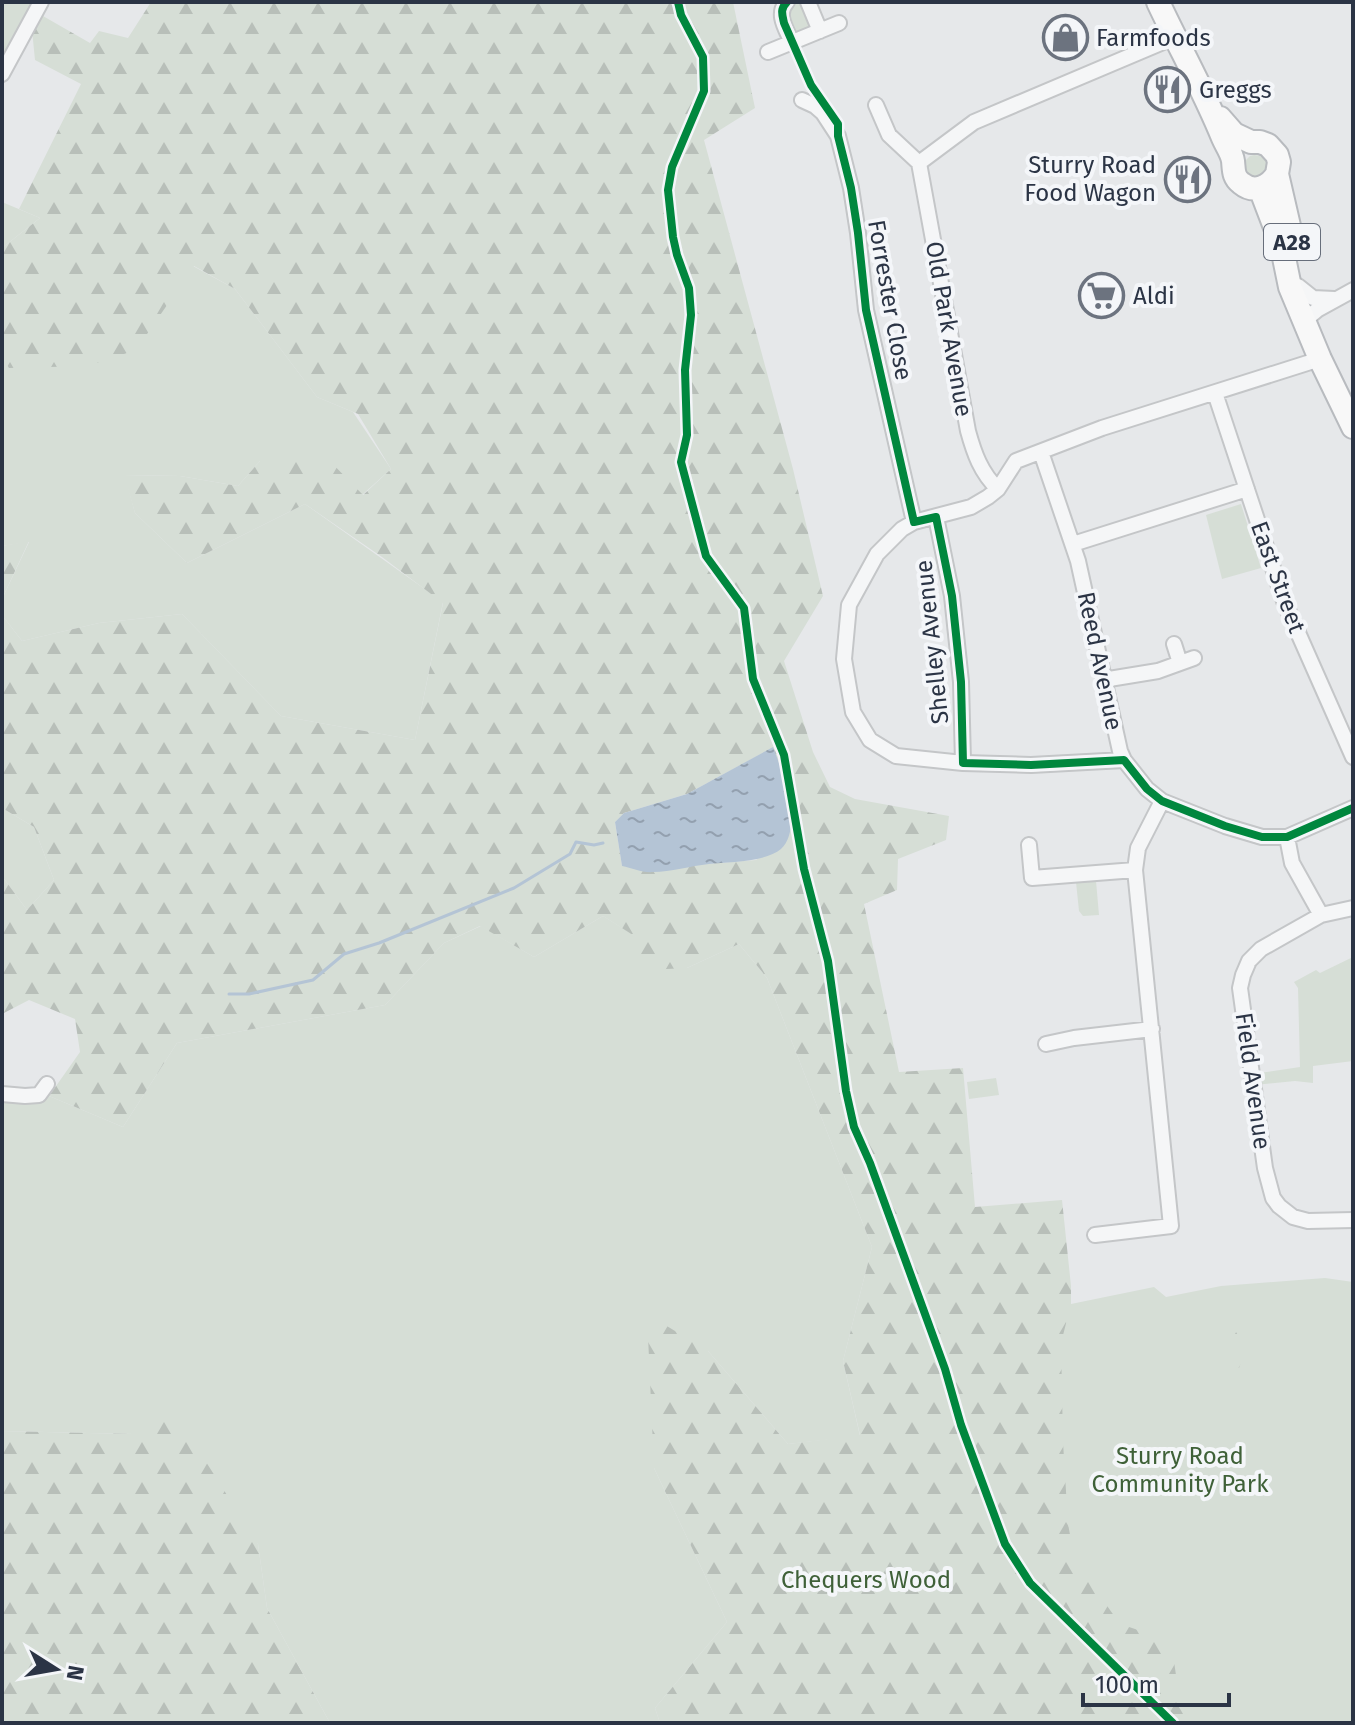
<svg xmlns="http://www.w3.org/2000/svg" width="1355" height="1725" font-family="'Fira Sans',sans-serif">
<defs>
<pattern id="forest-firs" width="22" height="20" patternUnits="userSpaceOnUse" patternTransform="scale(2)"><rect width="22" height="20" fill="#d6ded6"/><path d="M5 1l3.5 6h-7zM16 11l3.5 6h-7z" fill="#b8bfb9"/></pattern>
<pattern id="water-ripples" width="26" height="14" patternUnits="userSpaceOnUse" patternTransform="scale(2)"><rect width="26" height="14" fill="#b4c4d5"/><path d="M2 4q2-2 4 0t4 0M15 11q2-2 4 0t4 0" fill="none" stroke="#93a0af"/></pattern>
</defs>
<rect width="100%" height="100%" fill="#e6e8ea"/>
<path fill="#d6ded6" d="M2 2H37L2 64Z
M794 3 802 4 811 24 810 28 798 34 790 29 787 7Z
M1254 155C1269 156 1268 165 1267 177L1247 180 1243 163 1250 156Z
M2 202 40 218 2 248Z
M193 266 235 289 317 397 353 412 391 469 362 495 260 461 238 486 180 476 125 475 135 513 187 563 305 504 443 602 415 740 281 716 182 614 99 623 22 641 2 615V599L29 542 2 546V357L10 368Z
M1241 504 1261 568 1222 579 1206 515Z
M2 808 34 827 54 880 27 910 2 876Z
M1096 881 1099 915 1083 916 1079 911 1076 882Z
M603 916 687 968 739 944 767 978 872 1247 843 1361 860 1436 788 1444 708 1351 654 1468 727 1622 655 1708 660 1723H330L267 1608 258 1544 132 1434 2 1431V1093L49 1096 123 1127 177 1043 385 1005 444 943 481 926 534 957Z
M1353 957V1061L1313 1066V1083L1295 1081 1255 1085 1253 1074 1300 1067 1298 988 1294 982 1316 970 1320 973Z
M996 1078 999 1095 969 1099 967 1082Z
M1325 1278 1353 1282V1723H1182L1021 1555 939 1312 1071 1304 1154 1287 1166 1297 1221 1286Z"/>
<path fill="url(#forest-firs)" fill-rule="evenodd" d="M151 2H733L755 108 704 140 793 469 823 596 784 661 813 752 830 787 855 799 949 816 946 840 898 859 897 890 864 904 899 1072 963 1068 975 1207 1062 1200 1071 1286V1304L1061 1343 1063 1442 1068 1524 1075 1561 1120 1624 1171 1641 1177 1682 1202 1717 1209 1723H660L655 1708 727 1622 654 1468 647 1314 708 1351 788 1444 860 1435 843 1361 872 1247 767 978 739 944 687 968 646 970 636 937 603 916 534 957 480 926 444 943 385 1005 177 1043 123 1127 49 1096 80 1052 75 1019 29 1000 2 1014V876L27 910 54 880 34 827 2 808V615L22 641 99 623 182 614 281 716 415 740 443 603 382 557 305 504 187 563 135 513 124 475 180 476 238 486 260 461 323 454 363 495 391 469 358 414 317 397 235 289 194 266 136 350 88 366 9 368 2 357V248L40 218 19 209 81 84 35 60 32 30 43 16 90 43 99 31 128 38ZM772 748 790 803 789 836 756 860 707 864 622 866 615 822 624 813 687 794Z
M29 541 2 599V546Z
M1231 1331 1236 1332C1246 1349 1246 1348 1239 1368L1232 1367 1231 1364 1233 1356C1227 1347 1222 1349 1220 1337Z
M175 1413 258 1544 267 1608 330 1723H2V1431L132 1434Z"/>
<path fill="url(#water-ripples)" d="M773 747C782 770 804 828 781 849 766 862 728 862 709 864 690 866 671 872 653 872 643 873 632 868 622 866L615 822 624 813 687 794Z"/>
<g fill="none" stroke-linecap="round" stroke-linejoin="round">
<path stroke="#b4c4d5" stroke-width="3" d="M229 994H249L313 980 344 954 379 943 514 888 570 854 576 842 594 845 603 843"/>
<defs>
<path id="minor" d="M787 2C775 14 787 30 792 43
M808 2 820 31
M768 52 839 23
M2 74 41 2
M802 100 815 106 823 113 838 136 851 188 858 233 866 310 914 522
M876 105 889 135 919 163
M1298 286 1313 298 1334 299
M1305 320 1317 310 1353 290
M1215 393 1284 601 1353 757
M1041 452 1078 561 1120 751 1124 760 1147 789 1162 801 1225 826 1262 837H1287L1353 808
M998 489C981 473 974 453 968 431L919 163 974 122 1175 37
M936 517 952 596 961 682 963 763
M1073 544 1247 489
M1174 644 1180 663
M1103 680 1158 671 1194 658
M1124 760 1031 765 963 763 896 756 870 740 853 712 844 659 849 605 877 554 902 529 914 522 971 507 988 497 998 489 1016 461 1102 428 1320 359
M1287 837 1292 863 1321 915
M1029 845 1032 878 1135 870
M1353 908 1321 915 1261 949 1249 961 1243 975 1240 988 1265 1168 1273 1198 1279 1206 1293 1217 1308 1221 1353 1220
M1046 1044 1074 1038 1152 1029
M2 1094 25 1096 39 1095 47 1084
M1095 1235 1171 1226 1135 870 1138 848 1162 801"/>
<path id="highway" d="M1158 2C1179 47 1204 91 1223 138 1226 145 1232 153 1233 161 1234 170 1233 177 1241 183 1254 194 1269 187 1277 174
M1220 118 1234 134 1251 142H1260L1268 145 1277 155 1279 162 1277 174 1292 239
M1260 188 1281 243 1290 287 1320 359 1353 427"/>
</defs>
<use href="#minor" stroke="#c4c6c8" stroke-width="18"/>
<use href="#highway" stroke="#b8bbbf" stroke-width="26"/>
<use href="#minor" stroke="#f5f6f7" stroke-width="14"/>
<use href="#highway" stroke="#f8f8f8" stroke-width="22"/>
<defs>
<path id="cycleway" d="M678 2 681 15 703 57 704 91 672 167 668 190 673 237 677 255 689 288 691 315 685 370 687 435 681 462 706 556 744 608 753 679 784 755 804 869 828 961 846 1091 854 1127 870 1163 945 1369 961 1425 1005 1544 1030 1583 1173 1723
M787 2C780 9 782 14 784 23L811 85 838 124V136L851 188 858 233 866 310 914 522 936 517 952 596 961 682 963 763 1031 765 1124 760 1147 789 1162 801 1225 826 1262 837H1287L1353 808"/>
</defs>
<use href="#cycleway" stroke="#f4f6f9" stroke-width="13"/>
<use href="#cycleway" stroke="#00873e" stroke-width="8"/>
</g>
<defs>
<symbol id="shop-ring" viewBox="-11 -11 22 22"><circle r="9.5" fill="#f4f6f9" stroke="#6c737f" stroke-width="1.5"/><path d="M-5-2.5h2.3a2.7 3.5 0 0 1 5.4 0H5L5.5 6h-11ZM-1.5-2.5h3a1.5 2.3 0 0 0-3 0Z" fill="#6c737f"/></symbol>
<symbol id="restaurant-ring" viewBox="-11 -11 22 22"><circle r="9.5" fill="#f4f6f9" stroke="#6c737f" stroke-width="1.5"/><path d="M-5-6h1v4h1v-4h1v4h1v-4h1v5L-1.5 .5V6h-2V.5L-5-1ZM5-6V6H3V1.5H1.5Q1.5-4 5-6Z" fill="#6c737f"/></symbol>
<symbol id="supermarket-ring" viewBox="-11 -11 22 22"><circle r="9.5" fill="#f4f6f9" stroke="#6c737f" stroke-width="1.5"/><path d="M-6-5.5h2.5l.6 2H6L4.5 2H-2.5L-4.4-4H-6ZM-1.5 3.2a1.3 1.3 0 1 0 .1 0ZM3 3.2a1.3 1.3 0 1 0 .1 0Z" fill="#6c737f"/></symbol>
</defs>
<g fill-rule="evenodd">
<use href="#shop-ring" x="1040" y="12" width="51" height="51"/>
<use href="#restaurant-ring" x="1142" y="64" width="51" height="51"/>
<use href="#restaurant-ring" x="1162" y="154" width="51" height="51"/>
<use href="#supermarket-ring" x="1076" y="270" width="51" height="51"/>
</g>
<g text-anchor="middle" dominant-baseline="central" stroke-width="8" stroke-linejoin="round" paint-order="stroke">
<rect fill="#f4f6f9" stroke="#676e7b" stroke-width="2" x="1264" y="224" width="56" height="36" rx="6"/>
<g font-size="22" font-weight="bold" fill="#2b3445">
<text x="1292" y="242">A28</text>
</g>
<g font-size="24" fill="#2b3445" stroke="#f4f6f9" text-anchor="start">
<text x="1096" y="38">Farmfoods</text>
<text x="1199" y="90">Greggs</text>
<text x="1156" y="165" text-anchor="end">Sturry Road<tspan x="1156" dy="28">Food Wagon</tspan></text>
<text x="1133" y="296">Aldi</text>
</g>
<g font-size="24" fill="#2b3445" stroke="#f4f6f9">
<text transform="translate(890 300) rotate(80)">Forrester Close</text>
<text transform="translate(949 329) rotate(80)">Old Park Avenue</text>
<text transform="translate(1278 577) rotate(70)">East Street</text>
<text transform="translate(932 642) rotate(-96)">Shelley Avenue</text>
<text transform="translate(1100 661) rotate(78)">Reed Avenue</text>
<text transform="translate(1253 1081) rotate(82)">Field Avenue</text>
</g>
<g font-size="24" fill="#3f6138" stroke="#f4f6f9">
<text x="1180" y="1456">Sturry Road<tspan x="1180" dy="28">Community Park</tspan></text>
<text x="866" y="1580">Chequers Wood</text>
</g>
</g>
<rect width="1355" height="1725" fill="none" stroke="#2b3445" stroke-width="8"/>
<g transform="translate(56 1669) rotate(101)" stroke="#f4f6f9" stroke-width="6" paint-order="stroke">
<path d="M0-6L14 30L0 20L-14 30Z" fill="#2b3445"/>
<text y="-12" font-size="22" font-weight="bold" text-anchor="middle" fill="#2b3445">N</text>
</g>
<path d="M1083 1693v12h146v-12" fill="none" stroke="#2b3445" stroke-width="4"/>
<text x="1095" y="1693" font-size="24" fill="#2b3445" stroke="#f4f6f9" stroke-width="6" paint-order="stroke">100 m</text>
</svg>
